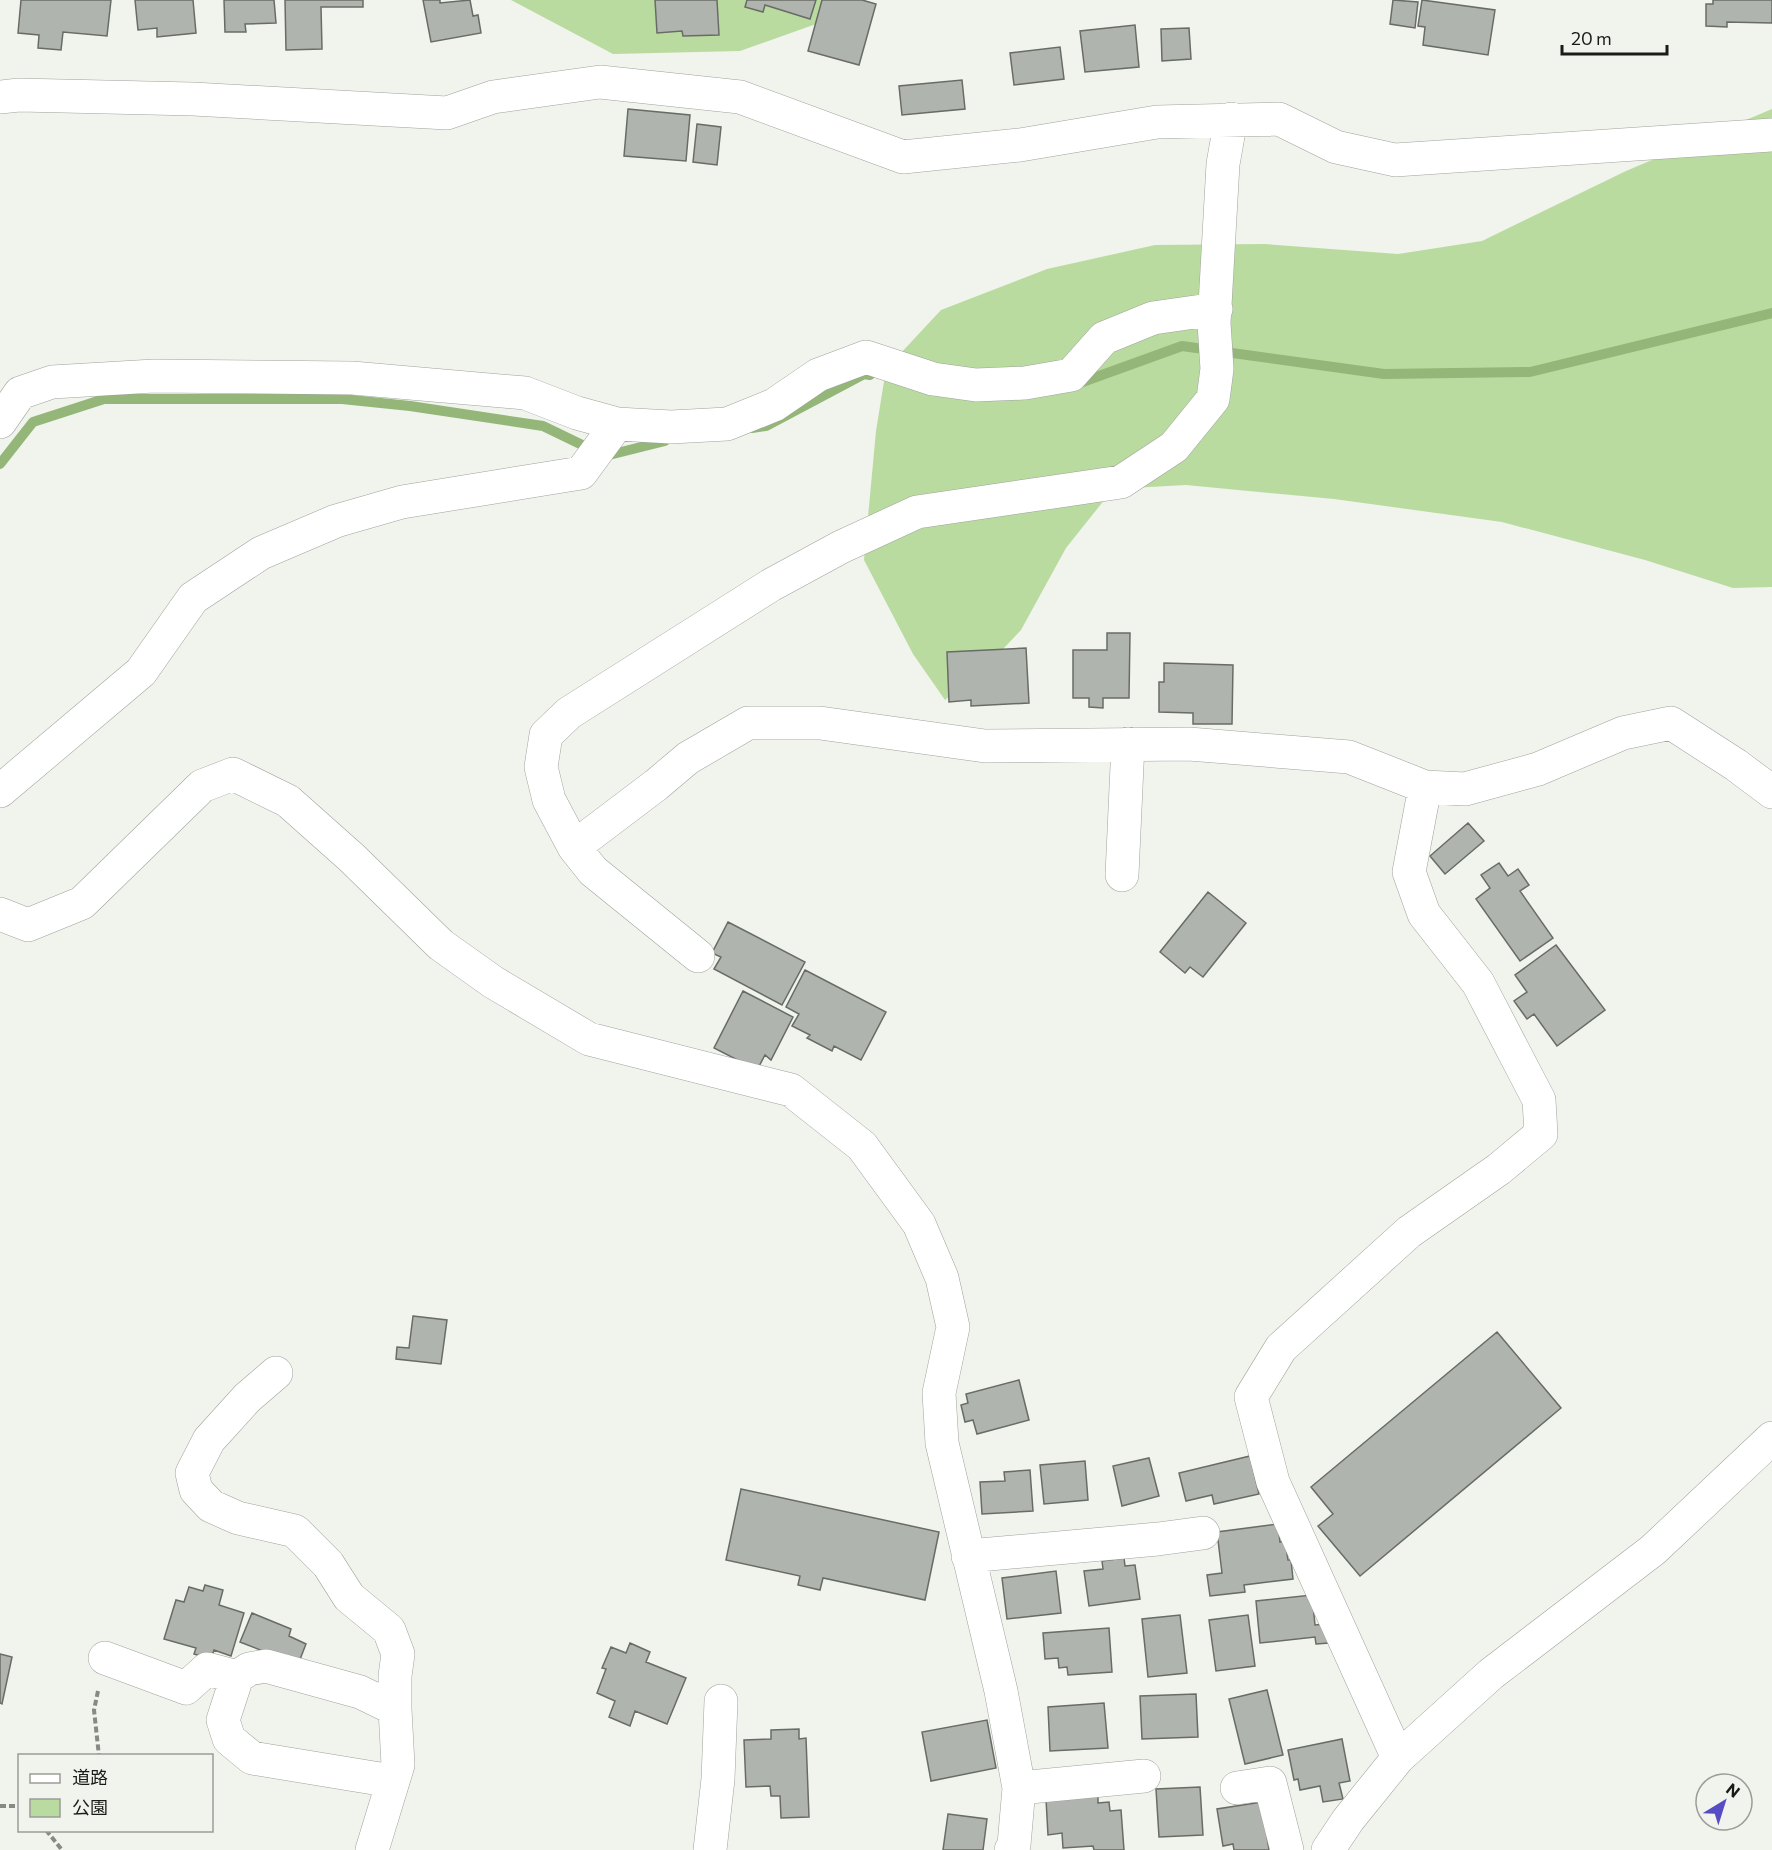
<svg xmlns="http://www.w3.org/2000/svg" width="1772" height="1850" font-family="Commissioner,'Noto Sans JP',sans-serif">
<rect width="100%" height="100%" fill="#f0f4ed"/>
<path fill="#badb9f" d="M511 0H859L847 13 740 51 613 54Z
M1772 109V587L1733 588 1645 560 1502 522 1334 499 1186 485 1113 489 1066 548 1021 630 984 669 945 700 913 654 864 560 876 431 886 369 941 310 1047 269 1155 245 1265 244 1398 254 1482 241 1626 171Z"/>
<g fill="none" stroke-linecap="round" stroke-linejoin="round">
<path stroke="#94b678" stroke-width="10" d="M1077 384 1182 346 1384 374 1530 372 1772 313
M752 428 766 426 864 374 870 375
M0 464 33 422 104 399H342L410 406 543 426 605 456 665 441"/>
</g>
<path fill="#b0b4ae" stroke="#686c65" stroke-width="1.5" d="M21 0H111L107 36 63 32 61 50 38 48 39 35 18 33Z
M135 0H193L196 33 157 37V28L138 30Z
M224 0H274L276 23 245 24 246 32H225Z
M285 0H363V7H321L322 49 286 50Z
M423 0H440V3L470 0 473 16 478 15 481 33 431 42Z
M655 0H717L719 35 683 36 682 31 657 33Z
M747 0H816L810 19 765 5 763 12 745 7Z
M822 0H862L876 4 859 65 808 51Z
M1393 0 1418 2 1415 28 1390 24Z
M1422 0 1495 10 1488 55 1423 45 1425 27 1418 26Z
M1713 0H1772V23L1727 22V27L1706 26V4H1713Z
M1135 25 1139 67 1085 72 1080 31Z
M1189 28 1191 59 1162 61 1161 29Z
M1060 47 1064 79 1014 85 1010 53Z
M962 80 965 109 902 115 899 86Z
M628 109 690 115 686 161 624 156Z
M697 124 721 127 717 165 693 162Z
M1107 633H1130L1129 698H1103V708L1089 707V698H1073V650H1107Z
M1026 648 1029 703 971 706V700L949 702 947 652Z
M1164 663 1233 665 1232 724H1193V713L1159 712V682H1164Z
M1468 823 1484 841 1445 874 1430 856Z
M1499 863 1508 876 1518 869 1529 885 1520 891 1553 938 1520 961 1476 899 1490 888 1481 875Z
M1208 892 1246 923 1203 977 1190 967 1185 973 1160 952Z
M728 922 805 962 782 1005 714 969 721 957 712 953Z
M1556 945 1605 1010 1557 1046 1534 1014 1527 1019 1514 1001 1527 992 1515 975Z
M805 970 886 1012 861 1060 834 1046 832 1051 807 1038 810 1035 792 1026 799 1014 786 1007Z
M743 991 793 1017 771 1060 765 1055 757 1070 714 1048Z
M413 1316 447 1320 441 1364 396 1359 397 1347 409 1348Z
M1497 1332 1561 1408 1360 1576 1318 1526 1333 1514 1311 1487Z
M1019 1380 1029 1420 977 1434 973 1420 965 1422 961 1405 968 1403 966 1394Z
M1250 1456 1259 1494 1214 1504 1212 1495 1186 1501 1179 1473Z
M1149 1458 1159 1496 1122 1506 1113 1466Z
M1085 1461 1088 1500 1044 1504 1040 1465Z
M1030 1470 1033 1511 982 1514 980 1482 1005 1481 1004 1472Z
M741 1489 939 1532 925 1600 823 1578 820 1590 798 1585 800 1576 726 1560Z
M1278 1524 1280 1542 1285 1541 1288 1560H1291L1293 1579 1244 1585 1245 1592 1210 1596 1207 1575 1222 1573 1217 1532Z
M1124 1558 1125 1566 1135 1565 1140 1599 1089 1606 1084 1571 1103 1569 1102 1561Z
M1056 1571 1061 1613 1007 1619 1002 1578Z
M205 1585 223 1590 219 1605 244 1613 231 1656 214 1650 211 1659 194 1654 196 1648 164 1639 176 1600 184 1602 189 1587 203 1591Z
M1312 1595 1315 1625 1326 1624 1329 1643 1316 1644 1315 1637 1260 1643 1256 1601Z
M252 1613 291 1629 289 1636 306 1644 299 1662 286 1660 240 1642Z
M1180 1615 1187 1673 1148 1677 1142 1619Z
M1248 1615 1255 1666 1216 1671 1209 1620Z
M1109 1628 1112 1672 1068 1675 1067 1667 1059 1668 1058 1658 1045 1659 1043 1633Z
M630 1643 650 1652 646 1662 686 1678 667 1724 635 1711 630 1726 609 1717 615 1701 597 1693 606 1669 602 1668 611 1647 626 1653Z
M0 1654 12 1657 2 1704 0 1703Z
M1267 1690 1283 1755 1245 1764 1229 1699Z
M1196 1694 1198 1737 1142 1739 1140 1696Z
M1104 1703 1108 1748 1050 1751 1048 1707Z
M987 1720 996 1768 931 1781 922 1732Z
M799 1729V1739L806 1738 809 1817 781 1818 780 1796H771L770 1786 746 1787 744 1740 771 1739V1730Z
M1342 1739 1350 1781 1339 1783 1343 1799 1323 1802 1320 1786 1300 1790 1298 1779 1294 1780 1288 1750Z
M1200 1787 1203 1835 1159 1837 1156 1789Z
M1098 1795V1803L1109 1802 1110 1811 1121 1810 1124 1850H1094L1093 1846 1063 1848 1062 1833 1048 1835 1046 1799Z
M1262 1802 1269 1850H1234L1233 1844 1223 1846 1217 1809Z
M948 1814 987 1819 983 1850H943Z"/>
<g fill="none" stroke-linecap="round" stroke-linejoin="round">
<defs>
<path id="minor" d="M0 97 19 95 193 99 447 113 493 97 600 82 740 97 903 157 1020 145 1157 122 1279 119 1336 147 1395 160 1772 135
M0 422 20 393 52 382 154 376 352 378 525 393 577 413 617 424 671 427 727 424 774 405 818 375 866 357 933 379 976 385 1025 383 1071 375 1104 338 1153 318 1216 309
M0 791 141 672 193 598 261 553 336 521 402 502 581 473 617 424
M574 847 656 785 688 758 748 723H820L985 746 1189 744 1349 757 1425 787 1465 789 1538 769 1623 733 1671 723 1736 765 1772 792
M1122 875 1128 744
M0 914 28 925 82 903 202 786 233 774 288 801 352 858 441 945 493 982 589 1039 791 1090 862 1146 919 1224 942 1278 953 1327 939 1393 942 1443 1001 1691 1019 1788 1014 1845 1011 1850
M698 956 593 871 574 847 549 800 541 767 546 735 569 713 771 585 841 547 917 512 1121 482 1174 447 1213 399 1217 369 1214 323 1223 164 1231 119
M276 1373 247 1398 209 1440 192 1473 196 1490 211 1506 238 1518 295 1531 328 1564 349 1597 389 1630 398 1654 395 1676V1709
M968 1556 1158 1539 1203 1533
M105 1658 186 1688 207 1669 237 1677
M1398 1758 1273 1482 1251 1397 1281 1348 1409 1232 1499 1169 1541 1134 1539 1100 1478 983 1424 914 1409 872 1425 787
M1019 1788 1144 1776
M1237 1788 1270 1783 1287 1850
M372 1850 398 1765 395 1709 360 1692 266 1666 249 1669 237 1677 223 1720 229 1739 252 1758 392 1781
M710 1850 718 1779 721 1701
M1328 1850 1348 1820 1398 1758 1491 1674 1653 1550 1772 1438"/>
</defs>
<use href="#minor" stroke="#9fa39d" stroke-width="34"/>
<path stroke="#868a84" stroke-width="4" stroke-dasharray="6 3" stroke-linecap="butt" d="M98 1691 94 1710 99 1756
M0 1806H20
M46 1830 62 1850"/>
<use href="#minor" stroke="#fff" stroke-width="33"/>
</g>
<rect x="18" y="1754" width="195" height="78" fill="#f0f4ed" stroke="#9a9d98" stroke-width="1.5"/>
<rect x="30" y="1774" width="30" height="9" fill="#ffffff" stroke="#9a9d98" stroke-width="1.5"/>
<text x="72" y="1784" font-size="18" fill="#191b18">道路</text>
<rect x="30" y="1799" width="30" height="18" fill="#badb9f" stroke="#9a9d98" stroke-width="1.5"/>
<text x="72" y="1814" font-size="18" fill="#191b18">公園</text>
<g transform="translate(1724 1802) rotate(38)"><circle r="28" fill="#f0f4ed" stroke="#9a9d98" stroke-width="1.5"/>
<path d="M0-4.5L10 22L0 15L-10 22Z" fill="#564cc3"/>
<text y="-9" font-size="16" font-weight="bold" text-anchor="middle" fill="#191b18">N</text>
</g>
<path d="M1562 45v9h105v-9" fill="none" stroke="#191b18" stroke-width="3"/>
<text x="1571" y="45" font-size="18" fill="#191b18" stroke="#f0f4ed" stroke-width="4.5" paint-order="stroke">20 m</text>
</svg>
